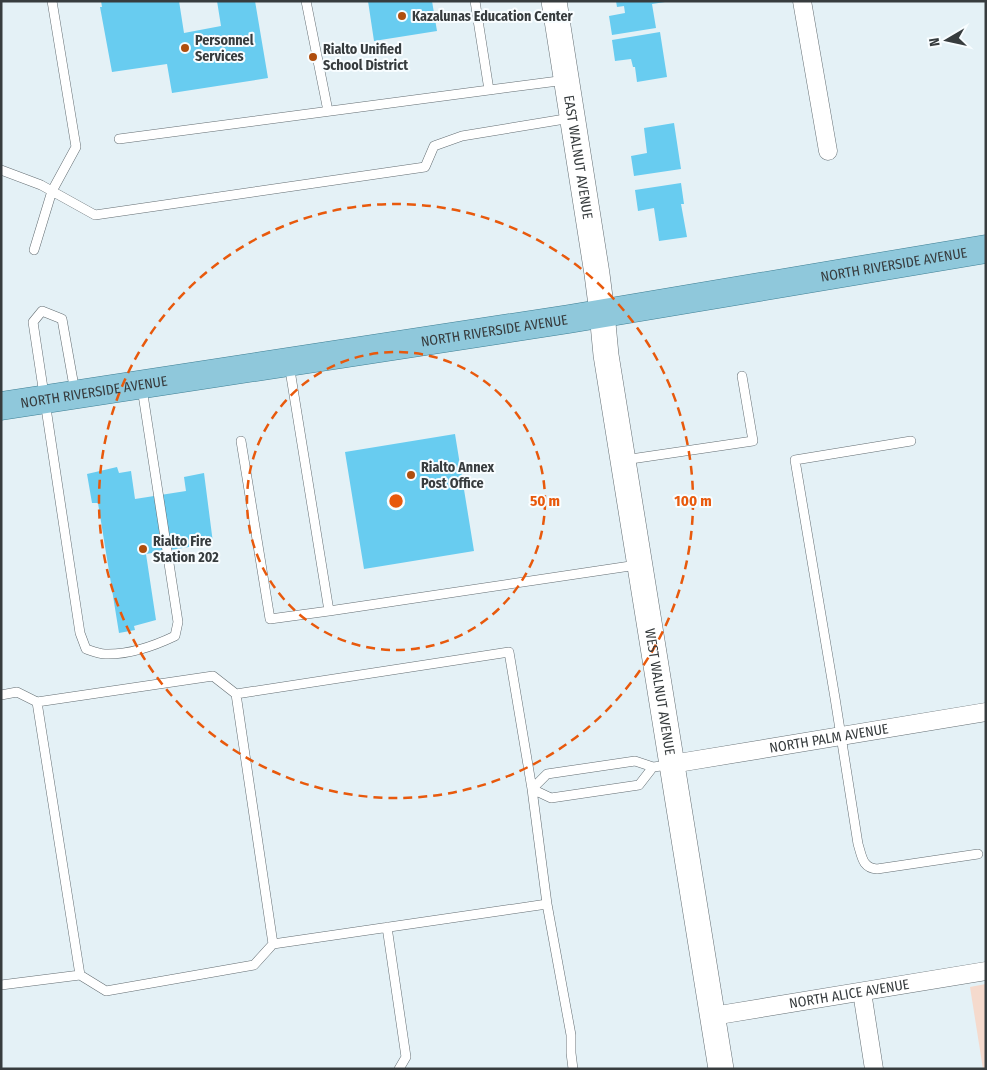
<svg xmlns="http://www.w3.org/2000/svg" width="987" height="1070" font-family="'Fira Sans Condensed',sans-serif">
<rect width="100%" height="100%" fill="#e4f1f6"/>
<path fill="#f5dacd" d="M986 984V1069H983L970 987Z"/>
<path fill="#68ccf0" d="M101 1H179L184 33 221 26 217 1H255L268 78 172 93 167 64 112 72 100 7H102Z
M368 1H432L437 31 374 41Z
M616 1H665V2L652 4 656 28 612 35 609 16 625 13 624 6 617 7Z
M660 32 667 77 637 82 635 67H633L631 59 615 61 612 40Z
M674 123 681 169 634 176 631 156 647 153 644 128Z
M681 183 684 204H681L687 237 659 241 654 208 638 211 635 190Z
M455 434 474 551 364 569 345 452Z
M117 467 119 473 131 471 135 499 186 491 184 477 204 473 213 543 146 554 156 620 134 626 135 630 119 633 98 503H92L87 474Z"/>
<g fill="none" stroke-linecap="round" stroke-linejoin="round">
<defs>
<path id="lane" d="M306 1 328 111
M475 1 489 90 566 80
M119 139 489 90
M1 170 41 185 95 215 425 167 434 146 462 136 571 118
M34 250 52 191 76 147 52 1
M289 364 329 611 637 565
M75 392 62 319 42 311 33 322 80 633 86 649C92 651 99 654 105 654 129 655 154 646 175 636L178 622 142 388
M241 441 270 619 329 611
M911 441 795 460 835 698 858 844C862 856 862 868 877 869L978 854
M624 460 753 441 742 376
M236 694 273 944
M1 695 17 692 37 702 80 975
M653 767 639 785 551 798 532 789 547 774 635 761 653 767 670 765
M547 904 571 1035V1053L573 1069
M387 927 406 1057 399 1069
M1 985 80 975 106 991 254 965 273 944 547 904 532 789 509 652 236 694 213 676 37 702"/>
<g id="street">
<path d="M802 1 828 151"/>
<path id="s1" d="M672 764 986 712"/>
<path d="M862 992 874 1069"/>
<path id="s2" d="M713 1016 986 971"/>
</g>
<g id="secondary">
<path id="s3" d="M554 1 597 274 602 313 606 355 721 1069"/>
</g>
<g id="primary">
<path id="s4" d="M1 406 569 319 986 249"/>
</g>
</defs>
<use href="#lane" stroke="#636d72" stroke-width="10"/>
<use href="#street" stroke="#636d72" stroke-width="19"/>
<use href="#secondary" stroke="#636d72" stroke-width="26"/>
<use href="#primary" stroke="#3f7f94" stroke-width="29"/>
<use href="#lane" stroke="#fff" stroke-width="9"/>
<use href="#street" stroke="#fff" stroke-width="18"/>
<use href="#secondary" stroke="#fff" stroke-width="25"/>
<use href="#primary" stroke="#8fc8db" stroke-width="28"/>
</g>
<g fill="none" stroke="#e8590c" stroke-width="2.5" stroke-dasharray="9 6">
<circle cx="396" cy="501" r="149"/>
<circle cx="396" cy="501" r="297"/>
</g>
<g fill="#af4e0e" stroke="#f8fdff" stroke-width="2">
<circle cx="402" cy="16" r="5"/>
<circle cx="185" cy="48" r="5"/>
<circle cx="313" cy="57" r="5"/>
<circle cx="411" cy="475" r="5"/>
<circle cx="143" cy="549" r="5"/>
</g>
<g text-anchor="middle" dominant-baseline="central" stroke-width="4" stroke-linejoin="round" paint-order="stroke">
<g font-size="14" font-weight="bold" fill="#373c3e" stroke="#f8fdff" text-anchor="start">
<text x="412" y="16">Kazalunas Education Center</text>
<text x="195" y="40">Personnel<tspan x="195" dy="16">Services</tspan></text>
<text x="323" y="49">Rialto Unified<tspan x="323" dy="16">School District</tspan></text>
<text x="421" y="467">Rialto Annex<tspan x="421" dy="16">Post Office</tspan></text>
<text x="153" y="541">Rialto Fire<tspan x="153" dy="16">Station 202</tspan></text>
</g>
<g font-size="14" fill="#373c3e" stroke="#f8fdff">
<text stroke="none"><textPath href="#s3" startOffset="158">EAST WALNUT AVENUE</textPath></text>
<text stroke="none"><textPath href="#s4" startOffset="904">NORTH RIVERSIDE AVENUE</textPath></text>
<text stroke="none"><textPath href="#s4" startOffset="499">NORTH RIVERSIDE AVENUE</textPath></text>
<text stroke="none"><textPath href="#s4" startOffset="94">NORTH RIVERSIDE AVENUE</textPath></text>
<text stroke="none"><textPath href="#s3" startOffset="699">WEST WALNUT AVENUE</textPath></text>
<text stroke="none"><textPath href="#s1" startOffset="159">NORTH PALM AVENUE</textPath></text>
<text stroke="none"><textPath href="#s2" startOffset="138">NORTH ALICE AVENUE</textPath></text>
</g>
</g>
<circle cx="396" cy="501" r="8" fill="#e8590c" stroke="#f8fdff" stroke-width="2.5"/>
<g font-size="15" text-anchor="middle" font-weight="bold" fill="#e8590c" stroke="#f8fdff" stroke-width="4" stroke-linejoin="round" paint-order="stroke">
<text x="545" y="506">50 m</text>
<text x="693" y="506">100 m</text>
</g>
<rect width="987" height="1070" fill="none" stroke="#373c3e" stroke-width="5"/>
<g transform="translate(947 40) rotate(261)" stroke="#f8fdff" stroke-width="4" paint-order="stroke">
<path d="M0-4L9 19L0 12L-9 19Z" fill="#373c3e"/>
<text y="-8" font-size="14" font-weight="bold" text-anchor="middle" fill="#373c3e">N</text>
</g>
</svg>
